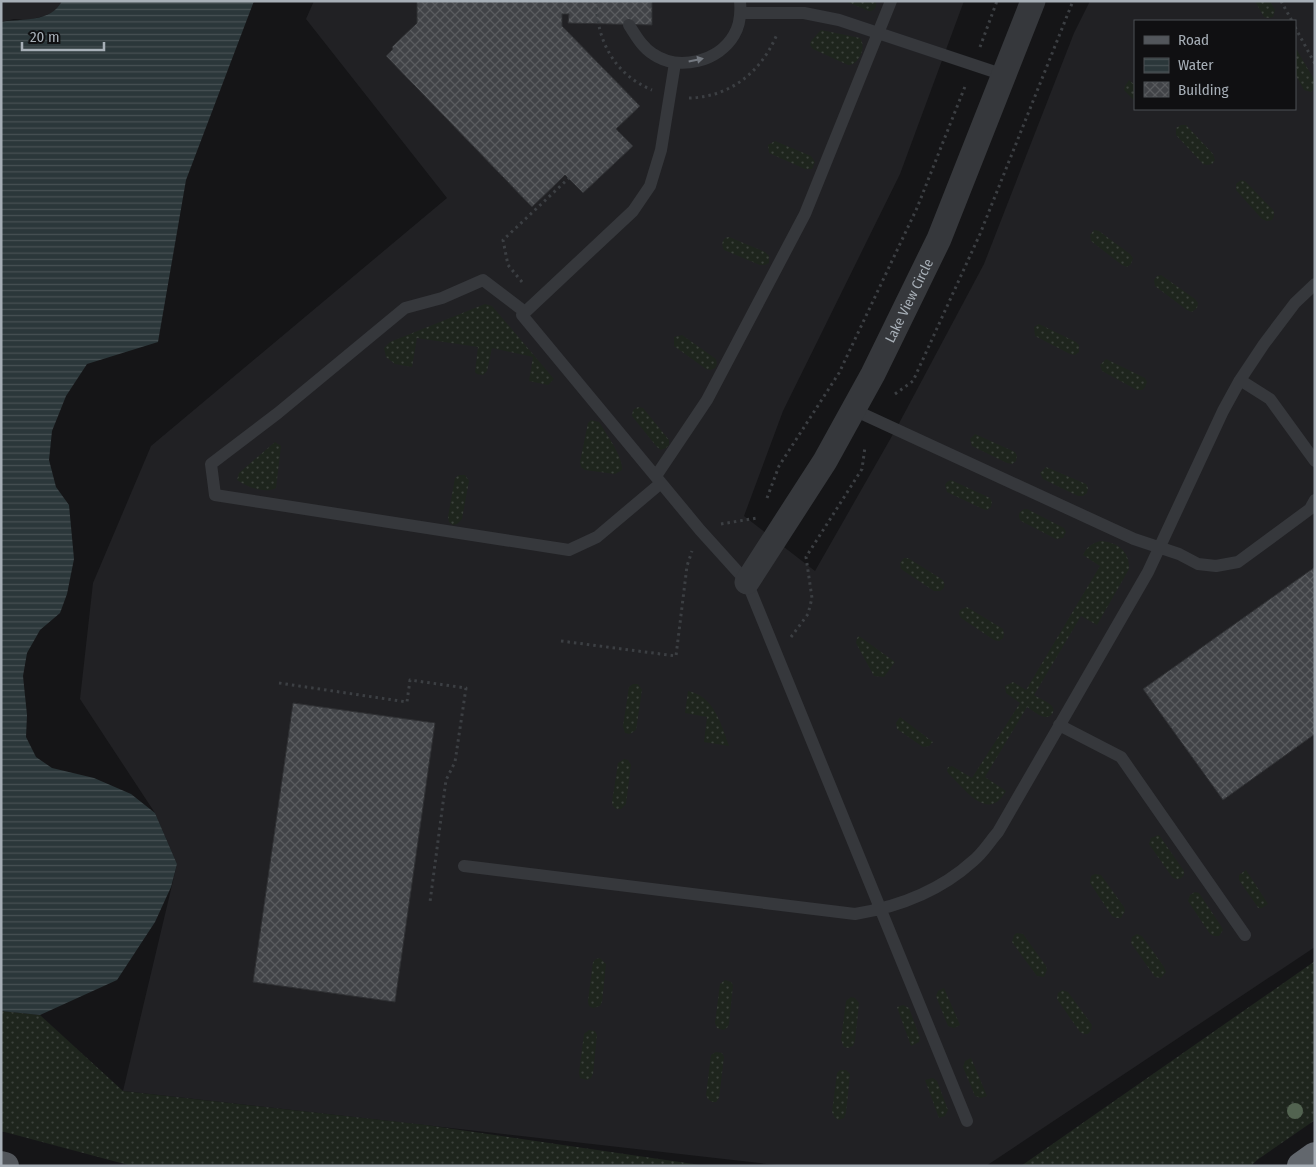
<svg xmlns="http://www.w3.org/2000/svg" width="1316" height="1167" font-family="'Fira Sans Condensed',sans-serif">
<defs>
<pattern id="grass-dots" width="8" height="8" patternUnits="userSpaceOnUse" patternTransform="scale(1.25)"><rect width="8" height="8" fill="#1e251d"/><path d="M2 2h.1M6 6h.1" fill="none" stroke="#3c423c" stroke-width="1.8" stroke-linecap="round"/></pattern>
<pattern id="water-rules" width="6" height="5" patternUnits="userSpaceOnUse" patternTransform="scale(1.25)"><rect width="6" height="5" fill="#2b373a"/><path d="M0 2.5h6" fill="none" stroke="#475154"/></pattern>
<pattern id="building-cross-hatch" width="8" height="8" patternUnits="userSpaceOnUse" patternTransform="scale(1.25)"><rect width="8" height="8" fill="#414347"/><path d="M0 0l8 8M0 8l8-8" fill="none" stroke="#5a5c5f"/></pattern>
</defs>
<rect width="100%" height="100%" fill="#151517"/>
<path fill="#212124" fill-rule="evenodd" d="M1 1H62L58 10 44 16 28 20 14 19 1 22Z
M314 1H964L900 174 783 411 744 516 815 571 896 429 984 264 1074 33 1090 1H1315V947L986 1166H785L123 1091 177 864 155 813 80 699 93 583 151 446 447 198 306 19ZM1135 21H1295V109H1135Z"/>
<path fill="url(#grass-dots)" d="M845 1H876C877 6 875 11 869 11Z
M1255 1H1270L1275 10 1273 17 1268 18 1264 17Z
M821 30 860 38C867 47 859 65 848 65L813 49 810 45 811 41Z
M1295 47 1315 81V88L1311 92 1304 90 1295 74Z
M1129 80 1135 85V101L1124 90 1125 86Z
M1181 125H1186L1213 154 1215 160 1212 164 1207 165 1203 164 1176 135V128Z
M775 141 811 156 815 162 812 169H805L769 153 768 145Z
M1241 180 1245 181 1274 211V216L1272 220 1267 221 1262 219 1236 190V184Z
M1094 230 1099 231 1130 254 1133 258 1131 264 1127 267 1122 265 1091 241 1090 235Z
M729 237 765 252 769 256V263L765 265H760L724 250C721 244 722 238 729 237Z
M1161 275 1195 299 1198 303 1197 308 1192 312 1187 310 1155 286 1154 280 1157 276Z
M485 304 492 306 554 379 548 385 529 381 533 357 492 348 487 371 483 375 477 374 475 372 478 347 417 338 412 367 395 364 386 357 384 348 390 342Z
M1039 324 1076 342 1079 345V352L1075 355 1070 354 1035 336 1034 327Z
M682 335 716 359 717 364 715 368 711 370 706 369 674 346V337Z
M1106 359 1145 378 1147 382 1145 387 1142 390H1137L1102 371 1100 365Z
M638 407 643 408 669 440V445L666 448 661 450 657 447 632 416 633 410Z
M591 420 599 422C606 433 624 459 622 470L615 474 585 470 581 467 580 462 588 423Z
M975 434 1015 452 1017 456 1016 461 1012 464 1007 463 972 446 970 439Z
M275 442 281 446 276 488C265 494 247 487 237 480L239 473Z
M1046 467 1086 484 1088 488 1087 493 1083 496H1078L1043 479 1040 473Z
M459 475H465L469 481 462 519 457 524 453 525 449 522 448 517 455 478Z
M951 480 990 498 992 502 991 507 987 510 983 509 947 492 945 485 947 482Z
M1027 509 1064 528 1066 532 1063 538 1056 539 1021 521C1017 516 1019 509 1027 509Z
M1100 541C1117 542 1130 551 1129 569L1097 625 1081 616 1034 695C1039 698 1048 702 1052 706 1056 711 1051 718 1045 717 1039 716 1032 710 1027 707L985 777 1006 791C988 823 966 790 949 774L947 771 948 767 952 766 972 778 1020 703 1006 693 1005 686 1013 682 1026 690 1100 566 1083 555C1087 547 1091 544 1100 541Z
M904 558H908L943 580C946 585 944 590 939 591H934L901 569 900 563Z
M967 607 1003 629 1004 634 1003 638 999 641 994 640 961 618 959 614 960 610Z
M859 636 895 662 884 677 874 676 856 643 857 638Z
M633 684H638L642 690 636 730 630 734 625 733 623 726 629 687Z
M688 691C714 696 721 724 729 746L704 742 707 717 685 713Z
M900 717 933 742 929 746 923 747 897 729 896 723Z
M624 759 628 760 631 765 626 804 621 809H616L613 806 612 802 618 763Z
M1159 835 1184 871V875C1181 880 1176 880 1172 877L1149 844 1151 838Z
M1246 870 1268 904 1262 908H1258L1257 906 1239 880V875Z
M1095 874 1101 875 1124 907 1125 911 1121 918H1116L1112 916 1090 883 1091 876Z
M1195 892 1199 893 1221 926 1223 930 1219 936H1214L1210 934 1188 901 1190 895Z
M1017 933 1023 934 1046 966 1047 970 1044 977 1037 976 1012 942 1014 935Z
M1137 934 1142 936 1164 967 1166 972 1161 978 1155 977 1131 943 1132 937Z
M600 958 606 964 602 1002 600 1006 593 1008 589 1006 588 1001 593 962 596 959Z
M1315 961V1120L1257 1160 1251 1166H1021Z
M725 980 731 982 733 985 729 1024 727 1028 723 1030 717 1028 715 1023 720 984Z
M944 988 960 1025 954 1028 948 1026 936 996 938 991Z
M1062 990 1068 992 1092 1025 1091 1030 1088 1034H1084L1080 1032 1057 999 1058 993Z
M851 997 855 998 859 1003 855 1041 853 1046 848 1048 844 1047 841 1040 846 1001Z
M903 1005 909 1008 920 1038 919 1042 911 1046 897 1007Z
M1 1011 40 1015 123 1091 426 1125 707 1166H132L1 1131Z
M589 1030 595 1031 597 1035 593 1074 591 1078 587 1080 580 1078 579 1073 584 1034Z
M716 1052 722 1053 724 1057 719 1098 716 1102H712L708 1099 706 1095 711 1055Z
M971 1058 987 1096 981 1098 975 1096 963 1067 965 1061Z
M840 1070H846L850 1074 846 1113 844 1118 839 1120 835 1118 832 1112 837 1073Z
M933 1078 937 1081 948 1110 945 1116 939 1118 925 1080Z"/>
<path fill="url(#water-rules)" d="M62 1H254L186 180 158 342 87 364 66 396 52 431 49 460 56 487 69 505 74 559 67 594 60 613 40 630 27 653 23 676 27 715 26 737 36 757 52 768 94 778 131 794 155 813 177 864 171 887 155 922 117 980 40 1015 1 1011V22C22 18 51 23 62 1Z"/>
<path fill="url(#building-cross-hatch)" stroke="#2f3033" d="M417 1H652V25L568 23 569 14H562V26L640 106 616 129 633 146 583 193 565 175 532 207 386 56 393 49 392 47 417 23Z
M1315 567V734L1223 800 1143 689Z
M293 703 435 723 395 1002 253 982Z"/>
<g fill="none" stroke-linecap="round" stroke-linejoin="round">
<path stroke="#3c3f43" stroke-width="3" stroke-dasharray="2.5 4" stroke-linecap="butt" d="M596 1C597 41 614 74 652 90
M1281 1 1292 21
M1295 27 1315 64
M980 47 997 1
M689 98C731 97 762 71 777 34
M522 282 508 265 503 240 569 178
M895 394 913 381 980 234 1073 1
M767 498 779 466 839 373 917 208 966 84
M721 524 757 518
M791 637 808 614 812 598 806 557 862 469 865 447
M561 641 676 656 687 566 692 551
M279 683 407 702 410 680 466 688 455 762 446 780 430 902"/>
<path stroke="#36383c" stroke-width="12" d="M741 13H804L839 20 1004 75
M629 25C636 36 642 47 653 54 679 72 719 61 734 35 740 25 741 12 740 1
M675 63 661 150 650 186 633 211 522 315 700 530 747 582 967 1121
M525 312 483 280 442 298 405 308 278 413 211 464 215 495 569 550 597 537 661 483
M1240 380 1270 399 1315 461
M854 410 1134 539 1179 554 1198 564 1216 566 1238 562 1310 509 1315 500
M656 476 707 400 805 214 891 1
M1059 725 1121 757 1245 935
M464 866 855 914C898 907 940 891 973 861 983 853 990 841 998 832L1148 572 1223 411 1240 380 1264 344 1295 303 1315 284"/>
<path stroke="#36383c" stroke-width="25" id="s1" d="M747 582 825 461 873 374 939 239 1033 1"/>
<path stroke="#52565b" stroke-width="28" d="M1 1165 5 1166"/>
<path stroke="#62676d" stroke-width="28" d="M1301 1166 1315 1156"/>
</g>
<circle fill="#526350" cx="1295" cy="1111" r="8"/>
<defs><path id="oneway-solid" d="M-6-.8H1V-3.2L6.5 0L1 3.2V.8H-6Z" transform="scale(1.25)"/></defs>
<use fill="#747980" href="#oneway-solid" transform="translate(696 60) rotate(-12)"/>
<g text-anchor="middle" dominant-baseline="central" stroke-width="4" stroke-linejoin="round" paint-order="stroke">
<g font-size="14" fill="#a7afb7" stroke="#101012">
<text stroke="none"><textPath href="#s1" startOffset="325">Lake View Circle</textPath></text>
</g>
</g>
<rect width="1316" height="1167" fill="none" stroke="#a7afb7" stroke-width="5"/>
<rect x="1134" y="20" width="162" height="90" fill="#101012" stroke="#4c5054"/>
<rect x="1144" y="36" width="25" height="8" fill="#52565b" stroke="#4c5054"/>
<text x="1178" y="45" font-size="15" fill="#a7afb7">Road</text>
<rect x="1144" y="58" width="25" height="15" fill="url(#water-rules)" stroke="#4c5054"/>
<text x="1178" y="70" font-size="15" fill="#a7afb7">Water</text>
<rect x="1144" y="82" width="25" height="15" fill="url(#building-cross-hatch)" stroke="#4c5054"/>
<text x="1178" y="95" font-size="15" fill="#a7afb7">Building</text>
<path d="M22 42v8h82v-8" fill="none" stroke="#a7afb7" stroke-width="2.5"/>
<text x="30" y="42" font-size="15" fill="#a7afb7" stroke="#101012" stroke-width="4" paint-order="stroke">20 m</text>
</svg>
